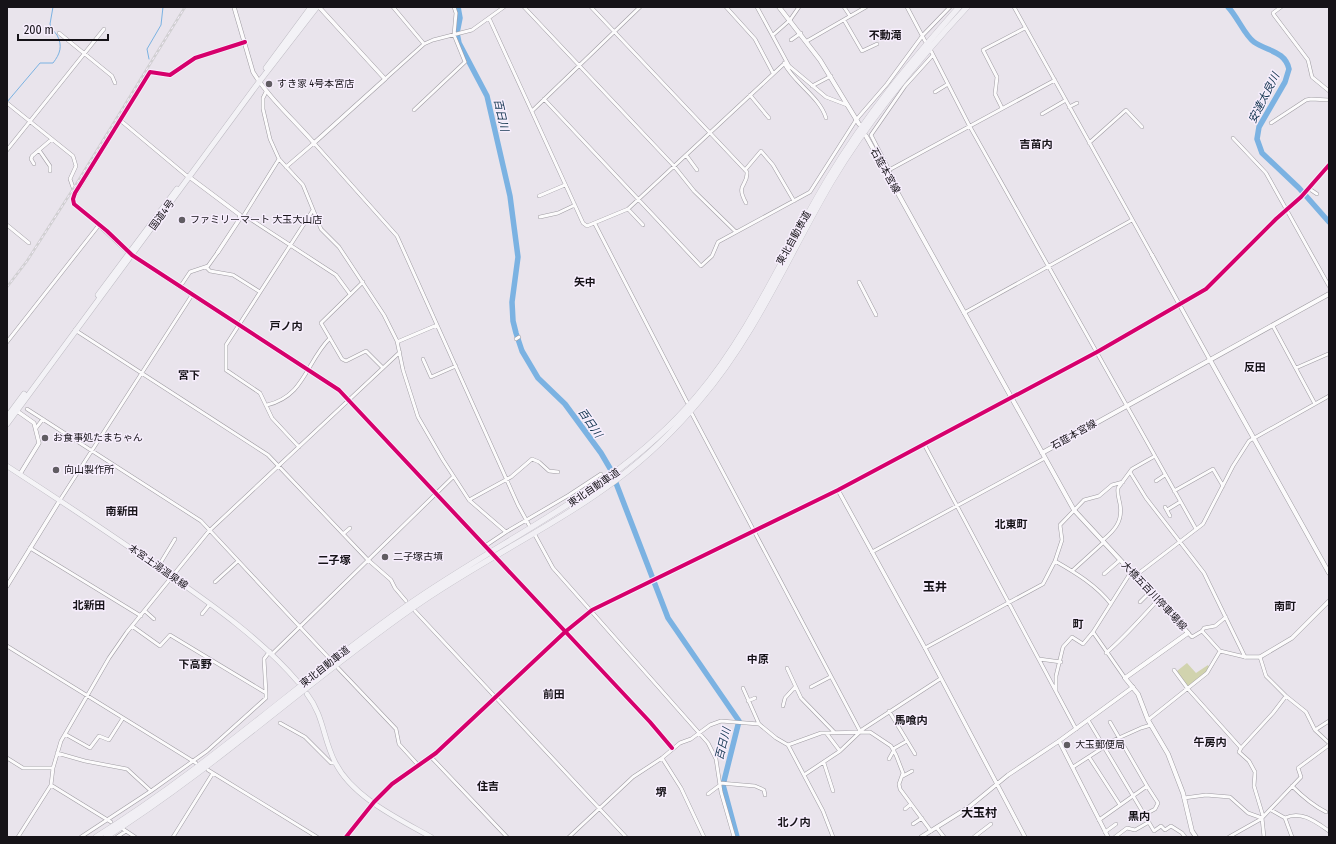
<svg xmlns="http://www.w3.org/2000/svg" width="1336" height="844" font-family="'Fira Sans Condensed','Noto Sans JP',sans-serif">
<rect width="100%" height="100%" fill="#e9e4ec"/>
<path fill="#d1d3ae" d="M1187 663 1196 673 1208 665 1209 667 1206 672 1188 688 1177 671Z"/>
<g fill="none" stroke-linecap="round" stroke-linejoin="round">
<path stroke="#7bb2e2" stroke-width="1" d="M149 59 147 49 161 25 163 7
M7 102 40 63H53C60 54 63 46 57 35 54 31 51 29 50 24L53 7"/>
<path stroke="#7bb2e2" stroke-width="5.5" d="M458 7 460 18 457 33 459 43 487 96 510 196 518 257 512 302 513 321 516 333 522 351 538 378 565 404 601 453 611 470 668 618 739 721 723 785 737 837
M1228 7C1237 16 1245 36 1254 42 1267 51 1285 51 1289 69L1285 82 1259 127 1257 139 1262 153 1299 188 1329 222"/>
<defs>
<path id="minor" d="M393 7 424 44
M524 7 674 166 694 191 736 232
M591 7 747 172C748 187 735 183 746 203
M726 7 755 39 773 73
M757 7 789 66 826 97 847 105
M844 7 850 16
M907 7 925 41
M1014 7 1152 255
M1281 7 1273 13 1274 15 1308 60 1312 77 1329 91
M489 18 583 223 587 226 628 209 786 62
M844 20 862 51 877 44
M59 33 112 76 115 83
M773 35 790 20 799 7
M791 40 801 33
M807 41 866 7
M931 51 969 125 1196 529
M784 63C794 83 820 97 826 118
M385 79 424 44 433 40 472 30 504 7
M812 86 831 76
M266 92 263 98V109L270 139 279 159 303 185 321 229 339 247 384 315 397 341 403 370 418 417 443 460 469 500 506 532 569 495 601 474
M935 92 948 84
M750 95 769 118
M544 99 701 266 712 256 718 242 810 192 856 120 887 84 923 35 950 7
M7 103 73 156 76 166 70 179 75 193
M1069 107 1077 103
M1002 108 995 94 997 77 983 50 1025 28
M414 110 465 62 454 35 456 13 454 7
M532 111 640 7
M1042 114 1066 100
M120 120 187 176
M1271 123 1306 100 1311 99 1329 100
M1233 138 1266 173 1329 286
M1089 143 1126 110 1142 127
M7 150 104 29
M39 150 50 166V171
M686 155 697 170
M279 159 244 215 336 275 350 294
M34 164 31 159 32 156 52 139
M286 167 314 143 397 236 518 505 529 525
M745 170 761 151 773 165 794 201
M889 170 871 135 905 86 933 55
M890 181 892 178 889 170 1055 80
M1308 188 1317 194
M539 196 565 185
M628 209 643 225
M540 217 558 213 575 205
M595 224 687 402
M7 225 29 243
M206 267 210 271 233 275 260 292
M363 282 321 323 342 359 346 361 366 351 383 368
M859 282 876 315
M180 287 190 272 208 266 218 252
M964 313 1132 220
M1273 326 1315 404
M75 330 268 455 367 559 391 580 395 588 406 601
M516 339 519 337
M7 342 99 225 74 204 73 198 150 72 170 75 195 58 245 42
M397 342 437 325
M423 359 431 377 456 366
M1296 368 1328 354
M267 405C305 396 306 362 330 338
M27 409 201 521 329 658
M692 414 860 731
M36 428 43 419
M924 444 1076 729
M299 447 272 418 260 393 226 370V345L313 210
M1130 472 1146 498 1204 573 1245 657
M1156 481 1165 475
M1174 491 1213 469 1223 486
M60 500 192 295 339 390 488 549
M469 500 511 477 532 459 539 462 549 471 558 472
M1165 507 1170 516
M1167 510 1180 502
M343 534 350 528
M535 535 553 568 708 743 716 759 721 792 734 837
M1103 540C1115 530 1123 521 1120 504 1119 499 1117 494 1118 488L1132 469 1155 456
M485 546 506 532
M30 548 141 616
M872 552 1045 458
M496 558 650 722 672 748
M1055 561C1076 573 1096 585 1111 604
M158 567 175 539
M1072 571 1104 542
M1104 574 1120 560
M1135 576 1203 524 1233 466 1249 441 1329 396
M215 582 238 561
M1140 602 1150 592
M145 611 154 619
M415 611 626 837
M202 614 210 604
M1202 631 1204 628 1215 626 1226 617
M1188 633 1192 637 1202 631 1220 651 1245 657
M7 646 196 763
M925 648 1043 584 1055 561 1062 540 1060 525 1084 500 1099 496 1112 485 1123 482
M1106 653C1125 637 1141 618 1158 600
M272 654 453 477
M1260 657 1266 676 1286 696 1306 712 1315 730 1329 743
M1039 659 1061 662
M338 668 396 729 399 744 419 766
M787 668 801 698 835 733
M1174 670 1188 689 1241 748 1239 752 1249 761 1255 772 1254 786 1263 816
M1125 678 1093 632 1131 572
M811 687 830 677
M743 688 759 724 776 738 788 745 823 811 833 837
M1056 691V676L1063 647 1072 637 1083 644 1093 632
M266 693 264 659 270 651
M748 701 755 698
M783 706 785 698 795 687
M889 711 915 754
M1088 720 1103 745
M1148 720 1207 673 1220 651
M280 723 305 737 331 763H335
M1315 730 1329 721
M860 731 940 679
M65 734 90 748 99 736 109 740 123 718
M827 734 840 751 861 731
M788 745 821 733 870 732 891 746 896 755 903 773 899 784 900 789 931 831
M1104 747 1103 745 1141 728 1151 725
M1241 748 1273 713 1286 696
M893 749 907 741
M57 753 85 761 127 769 151 791 207 751 266 698V693L170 635 160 646 132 626
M431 757 507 837
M1089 757 1120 805
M7 758 23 768H53
M662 758 681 788 704 837
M889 759 894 750
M824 763 833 791
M1073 767 1104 747 1154 831 1161 826 1165 830 1171 826 1182 833 1185 837
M208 770 317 837
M804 775 840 751
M903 776 912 771
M720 783 755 786 764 790 765 795
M51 785 111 822
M1292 786C1303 797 1312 805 1326 812
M708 794 720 785
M1184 798 1206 795 1230 797 1248 813 1262 818 1264 837
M905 809 911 804
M1271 810 1285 818 1292 837
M1144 815 1155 809 1158 803 1147 786
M1285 818C1301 810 1316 822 1329 831
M1099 820 1147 786 1110 722
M913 824 922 818
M937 828 944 837
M123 829 135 837
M1105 832 1116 824
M18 837 51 785 53 768 61 741 109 658 127 632 209 531 400 352
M81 837 151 791
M117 837 126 831
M173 837 213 773
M569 837 633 777 662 758 680 743 691 739 710 725 721 721 759 724
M974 837 991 824
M1115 837 1127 828 1135 830 1149 822
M1229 837 1261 819 1301 777 1298 768 1329 745"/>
<path id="tertiary" d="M234 7 253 72C268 97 295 121 314 143L385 79 319 7
M188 176 240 215 239 220 218 252
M99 225 129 253 192 295
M1152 255 1210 360
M17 411 34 423 39 443 20 474
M838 490 925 648 1025 837
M7 586 60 500
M1245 657H1260L1292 638 1329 601
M1059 741 1108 837
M346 837 374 802 392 784 436 753 565 632 592 610 838 490 1097 352 1206 289 1276 219 1301 197 1329 165
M921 837 969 807 1008 775 1059 741 1133 687"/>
<path id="secondary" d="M779 7 820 60 859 124
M866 136 1074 510 1188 633 1125 678 1138 694 1148 720 1168 754 1183 793 1192 831 1196 837
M1210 360 1329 573
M1042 453 1329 294"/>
<path id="primary" d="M7 466C61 501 115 537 168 574 214 606 261 639 298 682
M307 694C324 716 323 739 335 762 352 797 399 819 431 837"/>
<path id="trunk" d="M266 68 311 7
M98 295 177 189
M7 417 24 394
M7 424 259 82 317 7"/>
<path id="motorway" d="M96 837C206 769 300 681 405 607 505 536 616 492 697 396 752 331 785 250 829 177 866 115 912 60 959 7
M106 837C215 768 309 680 414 607 479 561 552 528 616 480 647 457 675 430 700 400 756 335 789 254 832 181 870 118 917 61 967 7"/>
</defs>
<use href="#minor" stroke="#9f9ca2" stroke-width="4"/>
<use href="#tertiary" stroke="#9f9ca2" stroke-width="4.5"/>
<use href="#secondary" stroke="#9f9ca2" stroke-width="5"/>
<use href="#primary" stroke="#bcb9c1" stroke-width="5.5"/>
<use href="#trunk" stroke="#bcb9c1" stroke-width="6"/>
<use href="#motorway" stroke="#bcb9c1" stroke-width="6"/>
<use href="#minor" stroke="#fcfbfc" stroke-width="3"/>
<use href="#tertiary" stroke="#fcfbfc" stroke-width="3.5"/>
<use href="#secondary" stroke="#fcfbfc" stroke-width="4"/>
<use href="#primary" stroke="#f5f4f7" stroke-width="4.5"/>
<use href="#trunk" stroke="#f3f2f6" stroke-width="5"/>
<use href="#motorway" stroke="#f1eff4" stroke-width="5.5"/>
<defs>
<path id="rail" d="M7 287 27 261 75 186 185 7"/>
</defs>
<use href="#rail" stroke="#d0cfd1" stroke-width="2.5"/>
<use href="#rail" stroke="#f7eefd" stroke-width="1" stroke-dasharray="3" stroke-linecap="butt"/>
<defs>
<path id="cycleway" d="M245 42 195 58 170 75 150 72 75 193 73 199 74 204 107 231 132 255 339 390 650 722 672 748
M346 837 374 802 392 784 436 753 565 632 592 610 838 490 1097 352 1206 289 1276 219 1301 197 1329 165"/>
</defs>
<use href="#cycleway" stroke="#f7eefd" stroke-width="6"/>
<use href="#cycleway" stroke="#d6006c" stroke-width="4"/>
</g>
<g fill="#605c62" stroke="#f7eefd" stroke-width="1.5">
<circle cx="269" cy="84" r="4"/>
<circle cx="182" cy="220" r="4"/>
<circle cx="45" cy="438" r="4"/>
<circle cx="56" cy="470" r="4"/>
<circle cx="385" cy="557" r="4"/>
<circle cx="1067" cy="745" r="4"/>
</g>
<g text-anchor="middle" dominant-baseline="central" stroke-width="3" stroke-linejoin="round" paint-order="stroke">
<g font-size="10" fill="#161318" stroke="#f7eefd" text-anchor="start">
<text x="277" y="84">すき家 4号本宮店</text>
<text x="190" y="220">ファミリーマート 大玉大山店</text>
<text x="53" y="438">お食事処たまちゃん</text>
<text x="64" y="470">向山製作所</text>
<text x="393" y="557">二子塚古墳</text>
<text x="1075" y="745">大玉郵便局</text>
</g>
<g font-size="10" fill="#161318" stroke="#f7eefd">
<text transform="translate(885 171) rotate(61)">石筵本宮線</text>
<text transform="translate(162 215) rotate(-54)">国道4号</text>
<text transform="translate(794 238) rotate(-61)">東北自動車道</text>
<text transform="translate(1074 435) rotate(-29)">石筵本宮線</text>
<text transform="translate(594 488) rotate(-34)">東北自動車道</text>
<text transform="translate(158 567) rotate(35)">本宮土湯温泉線</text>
<text transform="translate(1154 596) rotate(47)">大橋五百川停車場線</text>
<text transform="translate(325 667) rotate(-38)">東北自動車道</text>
</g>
<g font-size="11" font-weight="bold" fill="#161318" stroke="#f7eefd">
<text x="885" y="35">不動滝</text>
<text x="1036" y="144">吉苗内</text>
<text x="585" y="282">矢中</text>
<text x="286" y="326">戸ノ内</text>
<text x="1255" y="367">反田</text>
<text x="189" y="375">宮下</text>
<text x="122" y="511">南新田</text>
<text x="1011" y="524">北東町</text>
<text x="334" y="560">二子塚</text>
<text x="89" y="605">北新田</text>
<text x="1285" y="606">南町</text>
<text x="1078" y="624">町</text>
<text x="758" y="659">中原</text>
<text x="195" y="664">下高野</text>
<text x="554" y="694">前田</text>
<text x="911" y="720">馬喰内</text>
<text x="1210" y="742">午房内</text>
<text x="488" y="786">住吉</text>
<text x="661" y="792">堺</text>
<text x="1139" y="816">黒内</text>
<text x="794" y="822">北ノ内</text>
</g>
<g font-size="11" font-style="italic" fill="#12344f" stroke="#f7eefd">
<text transform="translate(1264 98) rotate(-63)">安達太良川</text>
<text transform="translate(501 115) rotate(77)">百日川</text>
<text transform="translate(590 423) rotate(55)">百日川</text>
<text transform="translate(723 744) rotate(-76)">百日川</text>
</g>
<g font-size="12" font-weight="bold" fill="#161318" stroke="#f7eefd">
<text x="935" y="587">玉井</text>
<text x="979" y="813">大玉村</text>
</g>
</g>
<rect width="1336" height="844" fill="none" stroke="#161318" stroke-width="16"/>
<path d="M18 34v6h90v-6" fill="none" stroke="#161318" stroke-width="2"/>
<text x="24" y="34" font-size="12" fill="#161318" stroke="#f7eefd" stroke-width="3" paint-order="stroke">200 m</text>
</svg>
